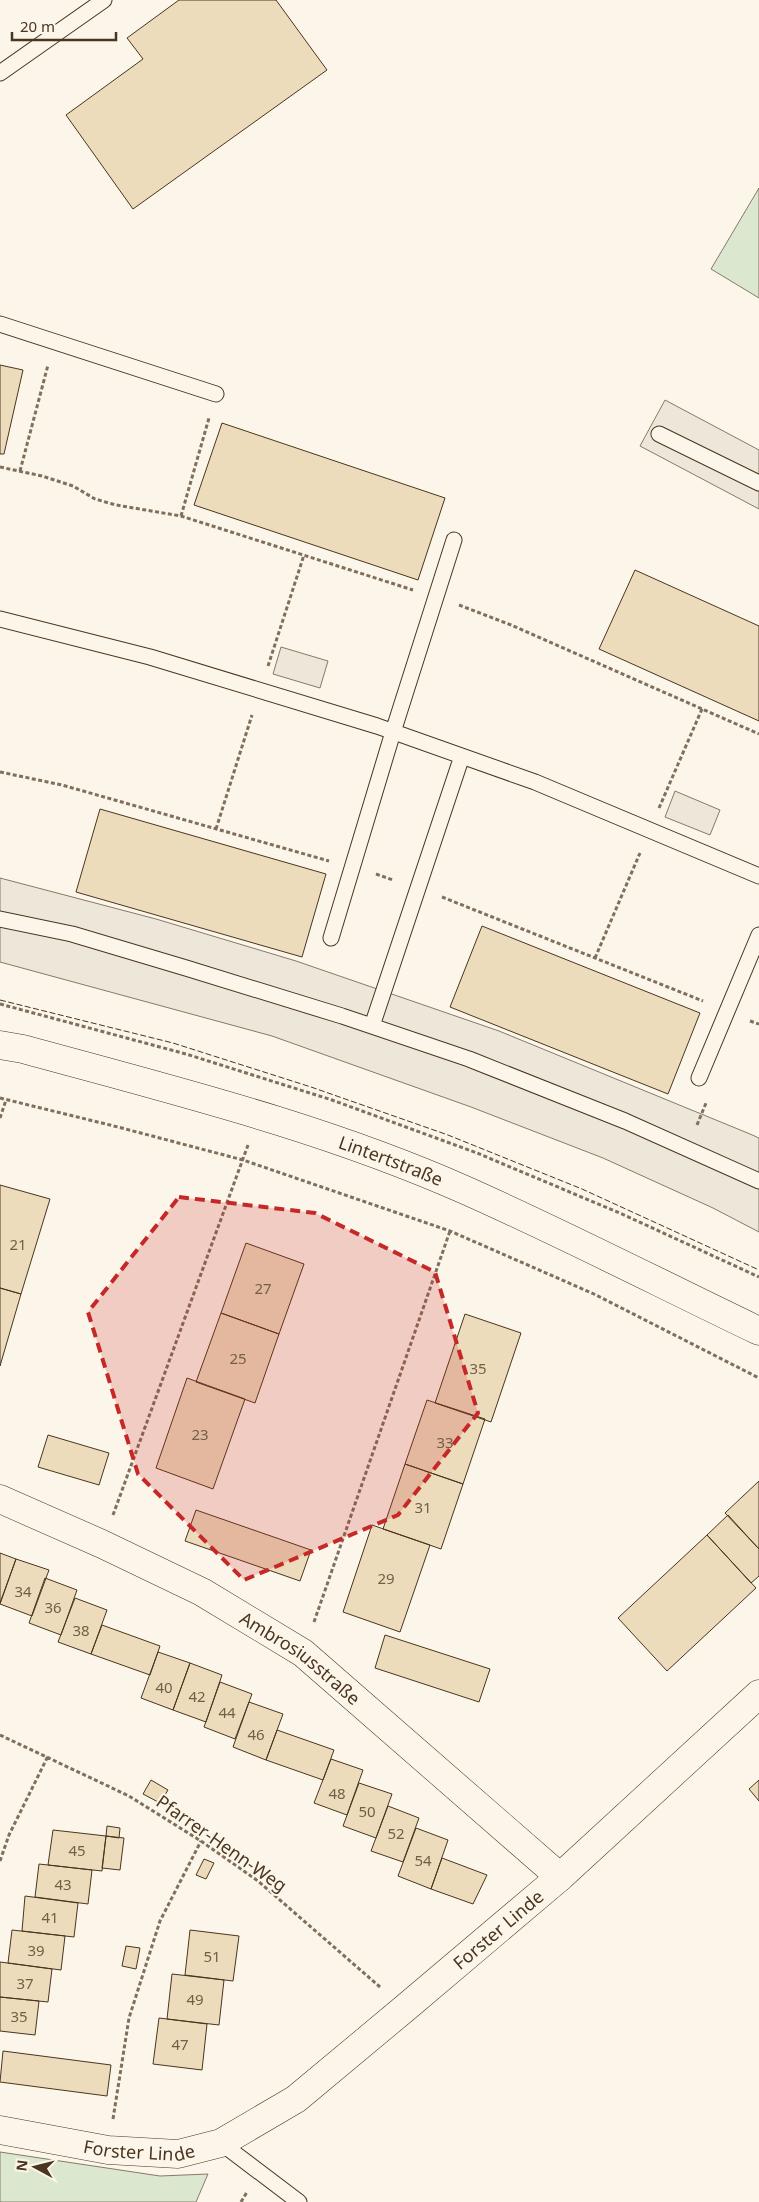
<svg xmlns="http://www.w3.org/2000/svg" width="759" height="2202" font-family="'Noto Sans',sans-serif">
<rect width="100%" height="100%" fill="#fbf6e9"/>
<path fill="#dce7d0" stroke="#887966" d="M759 188V298L711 269Z
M0 2152 160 2176 208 2174 196 2202H0Z"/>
<path fill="#ede7d9" stroke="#887966" d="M665 400 759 450V509L640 446Z
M281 647 328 661 320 688 273 674Z
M675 791 720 810 710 835 665 817Z
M0 878 156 919 296 961 499 1031 750 1134 759 1138V1232L713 1208 603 1158 471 1107 272 1036 0 962Z"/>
<path fill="#ecdcbc" stroke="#4a3520" d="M179 0H276L327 70 133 209 66 115 143 59 127 38Z
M0 365 23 370 4 454H0Z
M222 423 445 498 418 580 194 505Z
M635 570 759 626V721L599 649Z
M100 809 326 874 302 957 76 892Z
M482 926 700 1013 668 1094 450 1007Z
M0 1185 50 1199 21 1294 0 1288Z
M246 1243 304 1264 279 1334 221 1313Z
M0 1288 21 1294 0 1366Z
M221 1313 279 1334 255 1403 196 1382Z
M465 1314 521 1333 491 1422 435 1403Z
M187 1378 245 1399 213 1489 156 1468Z
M427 1400 485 1419 463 1484 405 1464Z
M48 1435 109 1453 99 1485 38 1467Z
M405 1464 463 1484 441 1549 383 1529Z
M759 1481V1549L725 1513Z
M196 1510 311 1550 300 1581 185 1541Z
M728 1515 759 1549V1576L751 1583 707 1535Z
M372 1525 430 1545 400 1632 343 1612Z
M707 1535 756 1588 667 1671 618 1618Z
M0 1553 16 1559 0 1603Z
M16 1559 49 1570 32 1616 0 1604Z
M45 1578 77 1590 61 1635 29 1623Z
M75 1598 107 1610 91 1654 58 1642Z
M102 1625 160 1646 150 1675 91 1654Z
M385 1635 490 1669 479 1702 375 1668Z
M158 1652 190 1663 173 1710 141 1698Z
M190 1663 222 1675 206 1722 173 1710Z
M220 1682 252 1694 235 1739 204 1727Z
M249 1702 283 1714 266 1760 233 1747Z
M277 1730 334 1750 323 1780 266 1760Z
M331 1759 363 1770 347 1815 314 1803Z
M151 1780 168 1790 160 1803 143 1794Z
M759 1780V1801L749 1789Z
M359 1783 392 1794 376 1838 343 1826Z
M388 1806 419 1818 403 1862 371 1851Z
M107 1826 120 1828 119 1838 106 1836Z
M416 1828 448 1840 431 1889 398 1876Z
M53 1830 106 1836 102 1871 48 1865Z
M106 1836 124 1838 120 1870 102 1868Z
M442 1858 487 1875 473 1904 431 1889Z
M204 1859 214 1863 206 1879 196 1875Z
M39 1864 92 1870 88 1904 35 1897Z
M25 1896 78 1903 74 1937 22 1931Z
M12 1930 65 1936 61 1970 8 1963Z
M190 1930 239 1936 233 1981 185 1975Z
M126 1946 140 1948 136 1969 122 1966Z
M0 1962 52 1969 48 2002 0 1997Z
M172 1974 224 1980 219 2025 167 2019Z
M0 1997 39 2001 35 2035 0 2031Z
M159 2018 207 2024 202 2070 153 2064Z
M3 2051 111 2065 107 2096 0 2082Z"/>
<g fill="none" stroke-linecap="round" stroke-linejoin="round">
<defs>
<path id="service" d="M0 73 104 0
M0 324 216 394
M659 434 759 483
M0 619 150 657 377 726 535 782 759 876
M0 919 72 934 186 968 342 1016 469 1059 625 1121 759 1181
M331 938 393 732 454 540
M372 1026 462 756
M699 1078 759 935
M221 2143 299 2202"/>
<g id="minor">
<path id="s1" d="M0 1499 102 1544 202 1592 303 1653 560 1877"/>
<path id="s2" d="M0 2130 108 2150 178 2154 221 2143 296 2099 404 2009 560 1877 759 1694"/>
</g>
<g id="secondary">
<path id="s3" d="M0 1045 23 1049C172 1090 323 1127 465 1190 564 1234 661 1284 759 1331"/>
</g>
</defs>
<use href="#service" stroke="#4a3520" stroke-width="17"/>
<use href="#minor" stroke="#4a3520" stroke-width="29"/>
<use href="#secondary" stroke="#4a3520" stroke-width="29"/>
<path stroke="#7f6f5c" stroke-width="3" stroke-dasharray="4 2.5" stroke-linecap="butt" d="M0 467 42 476 73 486 95 499 116 505 181 516 413 590
M20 471 48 365
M181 516 209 418
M459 605 511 625 759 734
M268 666 304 555
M0 772 62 785 329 861
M659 808 702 709
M216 829 252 715
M376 874 393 880
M442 897 703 1001
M595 958 640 853
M0 1004 186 1054 332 1100 477 1153 622 1214 759 1277
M750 1021 759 1024
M0 1098 118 1127 243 1160 450 1231 594 1294 759 1378
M0 1118 6 1100
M697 1125 706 1103
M113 1515 248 1145
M314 1622 450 1231
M0 1735 129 1796 201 1841 258 1881 380 1987
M0 1861 9 1835 48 1756
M113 2119 129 2018 160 1921 201 1841
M241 2202 247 2192"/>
<use href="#service" stroke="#fbf6e9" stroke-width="15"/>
<use href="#minor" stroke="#fbf6e9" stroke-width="28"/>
<use href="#secondary" stroke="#fbf6e9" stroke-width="28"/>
<path stroke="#4a3520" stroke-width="1" stroke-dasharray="6 2.5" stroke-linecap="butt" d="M0 1000 173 1043 311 1087 448 1135 582 1189 759 1270"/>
</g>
<path fill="#c62828" fill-opacity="0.2" stroke="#c62828" stroke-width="4" stroke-dasharray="10 6" stroke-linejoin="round" d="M179 1197 315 1213 435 1272 478 1413 398 1515 244 1580 138 1474 88 1312Z"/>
<g text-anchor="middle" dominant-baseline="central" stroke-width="4" stroke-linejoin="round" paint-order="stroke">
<g font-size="15" fill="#725f47">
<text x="18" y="1244">21</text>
<text x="263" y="1288">27</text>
<text x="238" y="1358">25</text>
<text x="478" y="1368">35</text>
<text x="200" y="1434">23</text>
<text x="445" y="1442">33</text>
<text x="423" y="1507">31</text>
<text x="386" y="1578">29</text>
<text x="23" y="1591">34</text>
<text x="53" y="1607">36</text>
<text x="81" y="1630">38</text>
<text x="164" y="1687">40</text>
<text x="197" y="1696">42</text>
<text x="227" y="1712">44</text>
<text x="256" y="1734">46</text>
<text x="337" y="1793">48</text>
<text x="367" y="1811">50</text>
<text x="396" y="1833">52</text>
<text x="77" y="1850">45</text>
<text x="423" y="1860">54</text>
<text x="63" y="1884">43</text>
<text x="50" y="1917">41</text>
<text x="36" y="1950">39</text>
<text x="212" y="1956">51</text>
<text x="25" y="1983">37</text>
<text x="195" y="1999">49</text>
<text x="19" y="2016">35</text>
<text x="180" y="2044">47</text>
</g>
<g font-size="18" fill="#4a3520" stroke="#fbf6e9">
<text stroke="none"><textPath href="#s3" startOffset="408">Lintertstraße</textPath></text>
<text stroke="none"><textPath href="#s1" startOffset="341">Ambrosiusstraße</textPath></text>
<text transform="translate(222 1843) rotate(35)">Pfarrer-Henn-Weg</text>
<text stroke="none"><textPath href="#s2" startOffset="575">Forster Linde</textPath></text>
<text stroke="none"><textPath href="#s2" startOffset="141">Forster Linde</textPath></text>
</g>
</g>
<g transform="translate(35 2167) rotate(277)" stroke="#fbf6e9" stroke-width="4" paint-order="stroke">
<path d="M0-4L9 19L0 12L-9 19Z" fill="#4a3520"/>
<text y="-8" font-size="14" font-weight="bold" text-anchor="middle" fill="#4a3520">N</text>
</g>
<path d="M12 32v8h104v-8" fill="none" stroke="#4a3520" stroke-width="2.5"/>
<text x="20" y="32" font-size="15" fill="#4a3520" stroke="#fbf6e9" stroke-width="4" paint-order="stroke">20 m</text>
</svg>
